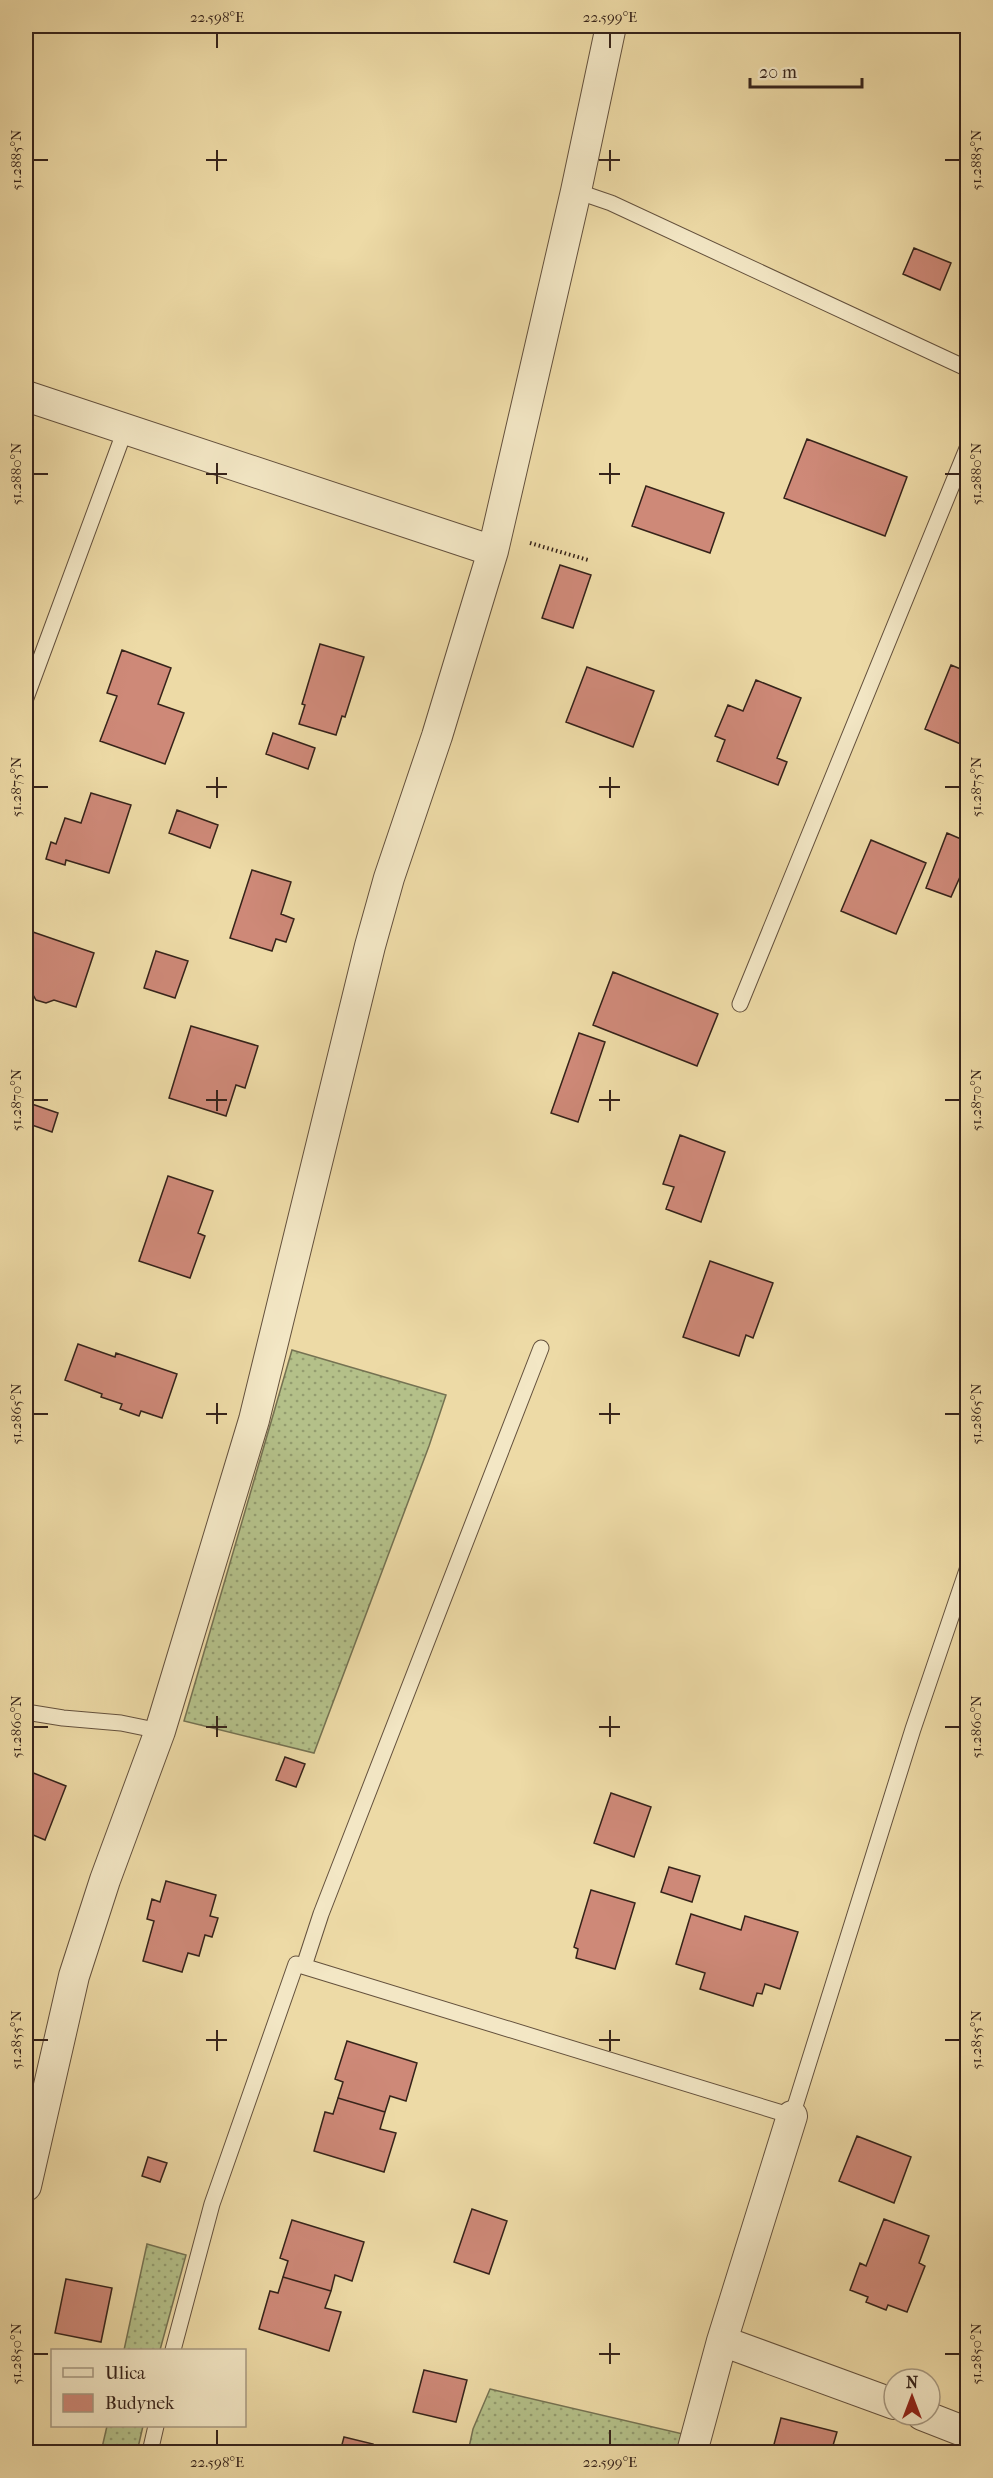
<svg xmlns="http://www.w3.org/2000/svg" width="993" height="2478" font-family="'IM FELL French Canon',serif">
<defs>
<pattern id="grass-dots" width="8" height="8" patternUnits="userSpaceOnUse" patternTransform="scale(1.5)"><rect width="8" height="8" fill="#b4c089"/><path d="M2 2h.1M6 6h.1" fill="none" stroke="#939c6f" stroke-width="1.8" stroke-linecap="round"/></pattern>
</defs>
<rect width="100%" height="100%" fill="#eddaa6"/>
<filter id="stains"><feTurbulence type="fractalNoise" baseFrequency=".00333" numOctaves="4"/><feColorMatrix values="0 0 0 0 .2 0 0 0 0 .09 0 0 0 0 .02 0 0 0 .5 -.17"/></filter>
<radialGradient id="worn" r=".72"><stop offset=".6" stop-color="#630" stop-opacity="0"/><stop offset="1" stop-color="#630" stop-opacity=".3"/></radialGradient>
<path fill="url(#grass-dots)" stroke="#757252" stroke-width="1.5" d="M292 1350 446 1395 429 1446 314 1753 184 1721Z
M147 2244 186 2255 160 2350H124Z
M490 2389 683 2434 678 2452H468L473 2429Z
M107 2426H143L137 2452H101Z"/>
<path fill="#ce8978" stroke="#36231a" stroke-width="1.5" d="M914 248 951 263 940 290 903 274Z
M807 439 907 477 885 536 784 498Z
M646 486 724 513 710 553 632 526Z
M560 565 591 575 573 628 542 618Z
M320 644 364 657 345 717 342 716 336 735 299 724 305 705 302 704Z
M122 650 171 668 158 704 184 713 165 764 100 741 117 696 107 693Z
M951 665 968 672V747L925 729Z
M587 667 654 691 633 747 566 722Z
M756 680 801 698 777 758 787 762 778 785 717 761 725 740 715 736 728 705 743 711Z
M273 733 315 748 308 769 266 754Z
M91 793 131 805 109 873 66 860 65 865 46 859 51 842 56 844 65 818 81 823Z
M177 810 218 825 210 848 169 833Z
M947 833 968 842V859L951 897 926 888Z
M871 840 926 863 896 934 841 911Z
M252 870 291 882 281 914 294 919 286 942 276 939 272 951 230 938Z
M30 931 94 953 76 1007 54 1000 46 1003 36 1000 32 993 26 991V944Z
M156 951 188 961 175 998 144 988Z
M613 972 718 1014 697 1066 593 1025Z
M191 1026 258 1046 245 1088 236 1085 226 1116 169 1098Z
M579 1033 605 1042 578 1122 551 1113Z
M26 1102 58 1113 52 1132 26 1123Z
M680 1135 725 1152 701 1222 666 1209 674 1187 663 1184Z
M168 1176 213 1191 198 1233 205 1236 190 1278 139 1261Z
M710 1261 773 1283 753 1338 746 1335 739 1356 683 1337Z
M78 1344 115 1357 116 1353 177 1374 162 1418 141 1411 139 1416 120 1409 122 1404 101 1397 102 1394 65 1380Z
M285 1757 305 1764 296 1787 276 1780Z
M26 1770 66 1786 45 1840 26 1832Z
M611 1793 651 1807 634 1857 594 1843Z
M669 1867 700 1876 692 1902 661 1892Z
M166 1881 216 1895 210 1916 218 1918 212 1937 205 1935 199 1956 188 1953 182 1972 143 1961 154 1921 147 1919 152 1899 160 1902Z
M591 1890 635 1903 615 1969 576 1958 578 1949 574 1947Z
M691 1914 741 1930 745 1916 798 1932 780 1989 765 1984 762 1994 757 1993 753 2006 700 1989 705 1973 676 1964Z
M347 2041 417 2063 406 2101 390 2096 385 2112 338 2098 343 2082 335 2079Z
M338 2098 385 2112 380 2129 396 2133 384 2172 314 2151 325 2112 333 2114Z
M857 2136 911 2157 894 2203 839 2181Z
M148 2157 167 2163 160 2182 142 2176Z
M472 2209 507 2221 489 2274 454 2262Z
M884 2219 929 2236 919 2263 925 2266 907 2312 888 2305 886 2310 866 2302 868 2297 850 2290 860 2263 866 2266Z
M292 2220 364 2242 352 2281 335 2275 331 2291 283 2277 288 2261 280 2258Z
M283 2277 331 2291 325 2308 341 2312 329 2351 259 2329 270 2291 278 2293Z
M66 2279 112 2288 101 2342 55 2333Z
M424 2370 467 2380 456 2422 413 2412Z
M781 2418 837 2432 831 2452H772Z
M344 2437 373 2444 371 2452H340Z"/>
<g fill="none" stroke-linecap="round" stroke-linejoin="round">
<defs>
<path id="lane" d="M576 191 611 203 968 369
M26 698 125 430
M740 1004 968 446
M26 1712 63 1718 121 1723 160 1731
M304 1966 321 1914 541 1348
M173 2350 212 2204 296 1964 792 2116 913 1729 968 1567
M150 2452 156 2426"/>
<path id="street" d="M26 396 493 551
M26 2186 74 1976 105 1880 160 1731 254 1420 370 946 389 878 437 736 493 551 576 191 611 26
M722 2341 894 2404
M922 2415 968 2433
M692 2452 722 2341 792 2116"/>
</defs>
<use href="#lane" stroke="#64513d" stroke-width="17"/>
<use href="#street" stroke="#64513d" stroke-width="32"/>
<path stroke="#36231a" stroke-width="4" stroke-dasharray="1.5 3" stroke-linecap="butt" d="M530 543 588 560"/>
<use href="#lane" stroke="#f3e7c5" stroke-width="15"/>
<use href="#street" stroke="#f3e7c5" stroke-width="30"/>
</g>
<path fill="none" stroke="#36231a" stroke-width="2" d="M217 33V48M610 33V48M217 150V171M610 150V171M33 160H48M206 160H227M599 160H620M945 160H960M217 463V484M610 463V484M33 474H48M206 474H227M599 474H620M945 474H960M217 777V798M610 777V798M33 787H48M206 787H227M599 787H620M945 787H960M217 1090V1111M610 1090V1111M33 1100H48M206 1100H227M599 1100H620M945 1100H960M217 1403V1424M610 1403V1424M33 1414H48M206 1414H227M599 1414H620M945 1414H960M217 1716V1737M610 1716V1737M33 1727H48M206 1727H227M599 1727H620M945 1727H960M217 2030V2051M610 2030V2051M33 2040H48M206 2040H227M599 2040H620M945 2040H960M610 2343V2364M33 2354H48M599 2354H620M945 2354H960M217 2430V2445M610 2430V2445"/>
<rect width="993" height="2478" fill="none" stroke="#eddaa6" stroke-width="66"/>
<rect x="51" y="2349" width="195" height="78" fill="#f3e7c5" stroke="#a79981" stroke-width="1.5"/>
<rect x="63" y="2368" width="30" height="9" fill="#f3e7c5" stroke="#a79981" stroke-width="1.5"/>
<text x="105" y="2379" font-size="18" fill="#36231a">Ulica</text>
<rect x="63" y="2394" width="30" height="18" fill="#ce8978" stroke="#a79981" stroke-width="1.5"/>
<text x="105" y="2409" font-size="18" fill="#36231a">Budynek</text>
<g transform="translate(912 2397)"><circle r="28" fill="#f3e7c5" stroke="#a79981" stroke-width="1.5"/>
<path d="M0-4.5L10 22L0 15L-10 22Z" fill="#8f2418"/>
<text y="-9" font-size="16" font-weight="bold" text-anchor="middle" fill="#36231a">N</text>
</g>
<path d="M750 78v9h112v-9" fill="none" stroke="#36231a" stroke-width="3"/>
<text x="759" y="78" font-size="18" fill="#36231a" stroke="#f3e7c5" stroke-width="4.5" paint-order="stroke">20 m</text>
<rect x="33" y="33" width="927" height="2412" fill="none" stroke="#36231a" stroke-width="2"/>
<g font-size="15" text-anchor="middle" fill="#36231a">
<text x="217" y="22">22.598°E</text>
<text x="610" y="22">22.599°E</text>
<text transform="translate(16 160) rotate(-90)" y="5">51.2885°N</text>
<text transform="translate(976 160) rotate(-90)" y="5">51.2885°N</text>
<text transform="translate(16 474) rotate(-90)" y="5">51.2880°N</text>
<text transform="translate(976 474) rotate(-90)" y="5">51.2880°N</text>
<text transform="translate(16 787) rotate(-90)" y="5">51.2875°N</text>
<text transform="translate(976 787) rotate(-90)" y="5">51.2875°N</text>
<text transform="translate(16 1100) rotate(-90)" y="5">51.2870°N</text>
<text transform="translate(976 1100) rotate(-90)" y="5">51.2870°N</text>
<text transform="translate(16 1414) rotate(-90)" y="5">51.2865°N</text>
<text transform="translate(976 1414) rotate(-90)" y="5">51.2865°N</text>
<text transform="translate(16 1727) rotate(-90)" y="5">51.2860°N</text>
<text transform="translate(976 1727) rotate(-90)" y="5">51.2860°N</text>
<text transform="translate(16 2040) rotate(-90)" y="5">51.2855°N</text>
<text transform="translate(976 2040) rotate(-90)" y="5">51.2855°N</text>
<text transform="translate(16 2354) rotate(-90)" y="5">51.2850°N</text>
<text transform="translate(976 2354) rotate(-90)" y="5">51.2850°N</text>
<text x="217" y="2467">22.598°E</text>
<text x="610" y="2467">22.599°E</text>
</g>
<rect width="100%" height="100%" filter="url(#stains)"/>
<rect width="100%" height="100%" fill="url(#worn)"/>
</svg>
